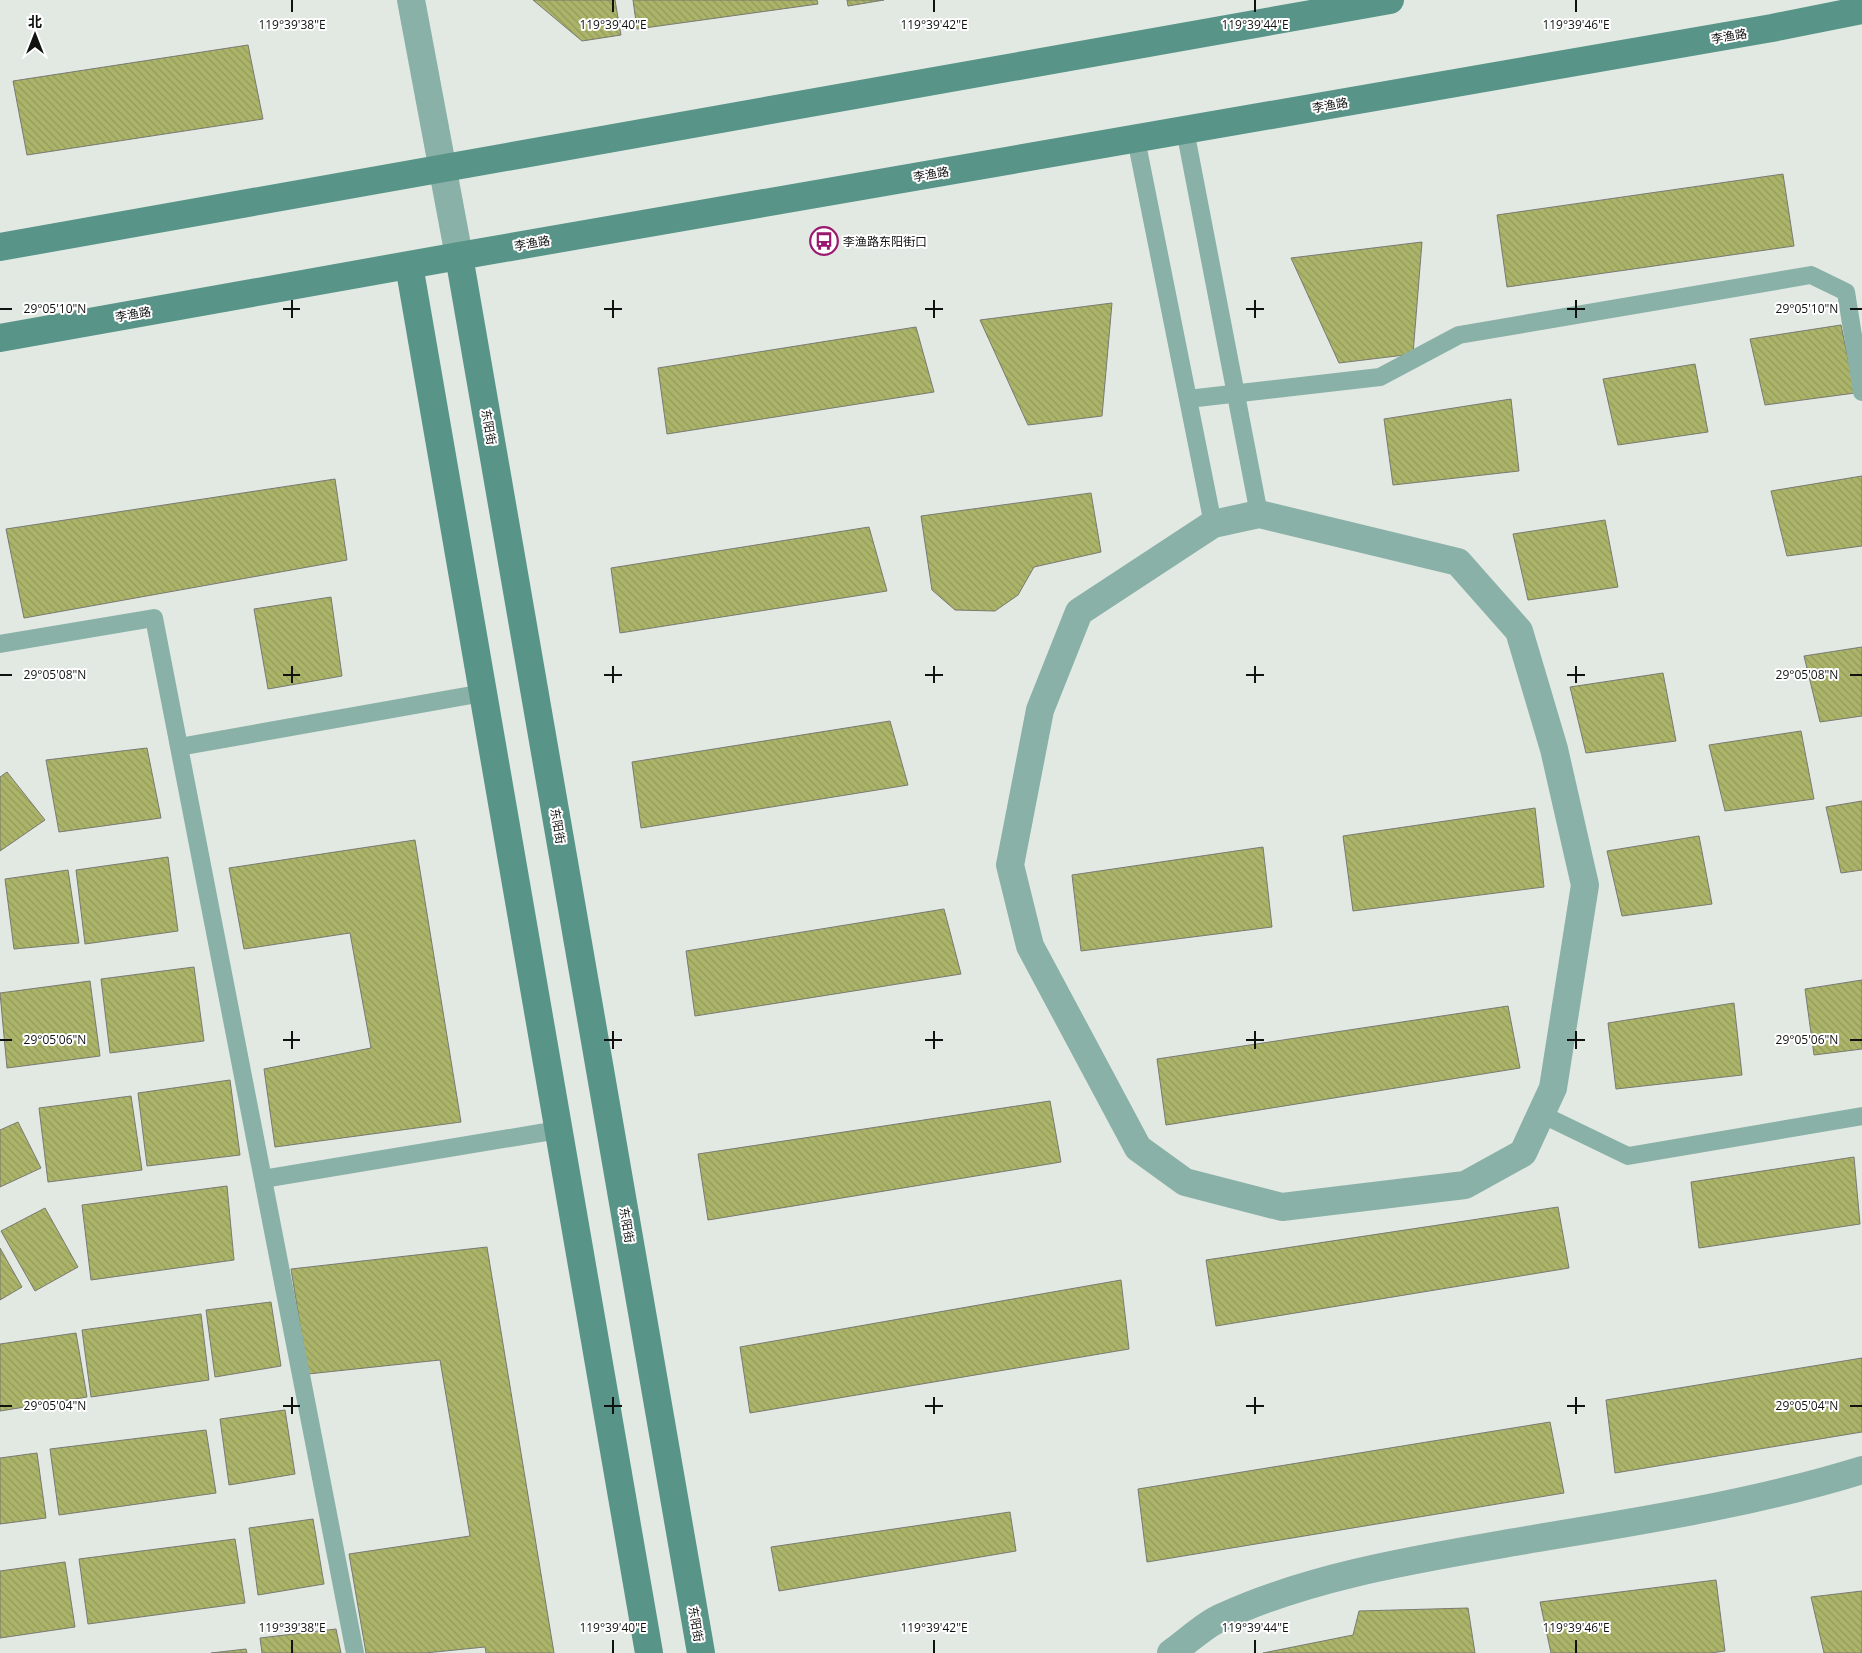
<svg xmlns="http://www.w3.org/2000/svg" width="1862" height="1653" font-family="'Open Sans','Noto Sans SC',sans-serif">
<defs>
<pattern id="building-back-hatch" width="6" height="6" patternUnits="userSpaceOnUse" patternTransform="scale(1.25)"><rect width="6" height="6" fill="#abb469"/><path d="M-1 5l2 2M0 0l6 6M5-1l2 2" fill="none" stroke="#929a5a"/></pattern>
</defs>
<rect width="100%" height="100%" fill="#e2e9e3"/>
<path fill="url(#building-back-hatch)" stroke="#797a72" d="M533 0H615L621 35 582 41Z
M633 0H817L818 4 637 29Z
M847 0H884L848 6Z
M248 45 263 119 27 155 13 81Z
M1783 174 1794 246 1507 287 1497 215Z
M1422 242 1413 354 1339 363 1291 258Z
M1112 303 1102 416 1028 425 980 320Z
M1841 325 1855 393 1765 405 1750 339Z
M916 327 934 392 667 434 658 368Z
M1695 364 1708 432 1618 445 1603 379Z
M1511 399 1519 471 1393 485 1384 419Z
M1862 476V546L1787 556 1771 491Z
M335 479 347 560 24 618 6 529Z
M1091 493 1101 552 1034 567 1018 595 995 611 955 610 932 590 921 516Z
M1605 520 1618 587 1528 600 1513 534Z
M869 527 887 591 620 633 611 568Z
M331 597 342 676 268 689 254 609Z
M1862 647V716L1820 722 1804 656Z
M1663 673 1676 741 1586 753 1570 687Z
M890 721 908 785 641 828 632 762Z
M1801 731 1814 799 1725 811 1709 745Z
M147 748 161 818 59 832 46 760Z
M7 772 45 820 0 851V777Z
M1862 801V870L1841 873 1826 807Z
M1535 808 1544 887 1353 911 1343 836Z
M1699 836 1712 904 1622 916 1607 851Z
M415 840 461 1122 275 1147 264 1069 371 1048 350 933 244 949 229 868Z
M1263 847 1272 927 1081 951 1072 875Z
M168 857 178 931 85 944 76 870Z
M68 870 79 943 14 949 5 879Z
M944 909 961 974 695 1016 686 951Z
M194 967 204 1041 110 1053 101 979Z
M1862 980V1049L1814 1055 1805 989Z
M90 981 100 1056 7 1068 0 993Z
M1734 1003 1742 1075 1616 1089 1608 1023Z
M1508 1006 1520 1068 1166 1125 1157 1059Z
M230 1080 240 1155 147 1166 138 1093Z
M131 1096 142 1170 48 1182 39 1108Z
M1050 1101 1061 1162 708 1220 698 1154Z
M18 1122 41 1168 0 1187V1130Z
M1854 1157 1860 1224 1699 1248 1691 1182Z
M227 1186 234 1260 91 1280 82 1205Z
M1558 1207 1569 1268 1216 1326 1206 1260Z
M45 1208 78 1267 35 1291 1 1231Z
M487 1247 554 1653H486L485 1647 425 1653H366L349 1554 470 1536 440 1360 308 1374 291 1269Z
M0 1248 22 1287 0 1300Z
M1121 1280 1129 1349 750 1413 740 1347Z
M271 1302 281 1366 215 1377 206 1310Z
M201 1314 209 1380 91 1397 82 1330Z
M76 1333 87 1397 0 1411V1344Z
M1862 1358V1432L1615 1473 1606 1400Z
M285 1410 295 1474 229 1485 220 1419Z
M1550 1422 1564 1493 1147 1562 1138 1489Z
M206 1430 216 1493 59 1515 50 1449Z
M37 1453 46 1518 0 1524V1458Z
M1010 1512 1016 1551 779 1591 771 1547Z
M313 1519 324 1584 258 1595 249 1528Z
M235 1539 245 1603 88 1624 79 1559Z
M65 1562 75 1627 0 1638V1571Z
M1716 1580 1725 1651 1710 1653H1551L1540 1602Z
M1862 1591V1653H1824L1811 1597Z
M1468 1608 1475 1653H1263L1353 1635 1359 1611Z
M336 1629 341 1653H262L260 1638Z
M246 1649 247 1653H211Z"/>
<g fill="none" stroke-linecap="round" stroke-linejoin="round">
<path stroke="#8ab1a7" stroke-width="18" d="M1185 130 1259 514
M1136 139 1213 524
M1188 399 1380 377 1459 335 1811 275 1846 292 1862 392
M0 644 154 618 355 1653
M179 747 483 693
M1541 1114 1628 1156 1862 1116
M263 1179 558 1130"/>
<path stroke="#8ab1a7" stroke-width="28" d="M1259 514 1458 562 1519 631 1554 749 1585 885 1553 1088 1523 1153 1465 1185 1282 1207 1185 1182 1138 1148 1030 946 1010 865 1040 710 1079 612 1213 524Z
M1171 1653C1187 1642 1203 1626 1220 1618 1310 1576 1418 1559 1515 1542 1632 1522 1749 1505 1862 1470"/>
<path stroke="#8ab1a7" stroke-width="28" d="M411 0 459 256"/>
<path stroke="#589588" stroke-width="28" d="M0 247 1390 0
M459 256 701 1653
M409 265 649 1653
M0 338 459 256 1772 28 1862 10"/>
</g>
<path fill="none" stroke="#101210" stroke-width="2" d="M292 0V12M613 0V12M934 0V12M1255 0V12M1576 0V12M292 300V318M613 300V318M934 300V318M1255 300V318M1576 300V318M0 309H12M283 309H300M604 309H622M925 309H943M1246 309H1264M1567 309H1585M1850 309H1862M292 666V683M613 666V683M934 666V683M1255 666V683M1576 666V683M0 675H12M283 675H300M604 675H622M925 675H943M1246 675H1264M1567 675H1585M1850 675H1862M292 1031V1049M613 1031V1049M934 1031V1049M1255 1031V1049M1576 1031V1049M0 1040H12M283 1040H300M604 1040H622M925 1040H943M1246 1040H1264M1567 1040H1585M1850 1040H1862M292 1397V1414M613 1397V1414M934 1397V1414M1255 1397V1414M1576 1397V1414M0 1406H12M283 1406H300M604 1406H622M925 1406H943M1246 1406H1264M1567 1406H1585M1850 1406H1862M292 1640V1653M613 1640V1653M934 1640V1653M1255 1640V1653M1576 1640V1653"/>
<defs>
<symbol id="bus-ring" viewBox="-11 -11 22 22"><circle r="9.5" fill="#fff" stroke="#9a186d" stroke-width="1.5"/><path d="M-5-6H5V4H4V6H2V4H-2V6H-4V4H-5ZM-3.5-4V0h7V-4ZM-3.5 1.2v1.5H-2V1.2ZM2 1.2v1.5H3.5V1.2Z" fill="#9a186d"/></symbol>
</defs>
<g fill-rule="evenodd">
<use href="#bus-ring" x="808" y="225" width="32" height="32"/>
</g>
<g text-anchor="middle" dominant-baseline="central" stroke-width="4" stroke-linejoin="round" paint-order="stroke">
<g font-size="12" fill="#101210" stroke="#fff">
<text transform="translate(1729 36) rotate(-10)">李渔路</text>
<text transform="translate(1330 105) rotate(-10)">李渔路</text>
<text transform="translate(931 174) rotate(-10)">李渔路</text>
<text transform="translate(532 243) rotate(-10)">李渔路</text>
<text transform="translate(133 314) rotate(-10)">李渔路</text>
<text transform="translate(489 427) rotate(80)">东阳街</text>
<text transform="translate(558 826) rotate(80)">东阳街</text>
<text transform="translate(627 1225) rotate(80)">东阳街</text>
<text transform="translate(696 1624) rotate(80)">东阳街</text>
</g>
<g font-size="12" fill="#101210" stroke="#fff" text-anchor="start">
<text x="843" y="241">李渔路东阳街口</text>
</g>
</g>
<g font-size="12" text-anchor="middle" fill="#101210" stroke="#fff" stroke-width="4" stroke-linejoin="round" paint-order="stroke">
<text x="292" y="29">119°39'38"E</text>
<text x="613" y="29">119°39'40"E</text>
<text x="934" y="29">119°39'42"E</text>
<text x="1255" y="29">119°39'44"E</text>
<text x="1576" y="29">119°39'46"E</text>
<text x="55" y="313">29°05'10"N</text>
<text x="1807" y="313">29°05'10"N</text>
<text x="55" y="679">29°05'08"N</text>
<text x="1807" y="679">29°05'08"N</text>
<text x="55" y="1044">29°05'06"N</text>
<text x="1807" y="1044">29°05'06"N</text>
<text x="55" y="1410">29°05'04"N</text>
<text x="1807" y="1410">29°05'04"N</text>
<text x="292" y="1632">119°39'38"E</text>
<text x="613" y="1632">119°39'40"E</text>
<text x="934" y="1632">119°39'42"E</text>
<text x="1255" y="1632">119°39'44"E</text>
<text x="1576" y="1632">119°39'46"E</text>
</g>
<g transform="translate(35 35)" stroke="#ffffff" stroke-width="4" paint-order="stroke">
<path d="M0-4L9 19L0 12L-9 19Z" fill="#101210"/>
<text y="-8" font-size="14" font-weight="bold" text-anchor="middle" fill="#101210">北</text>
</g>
</svg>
